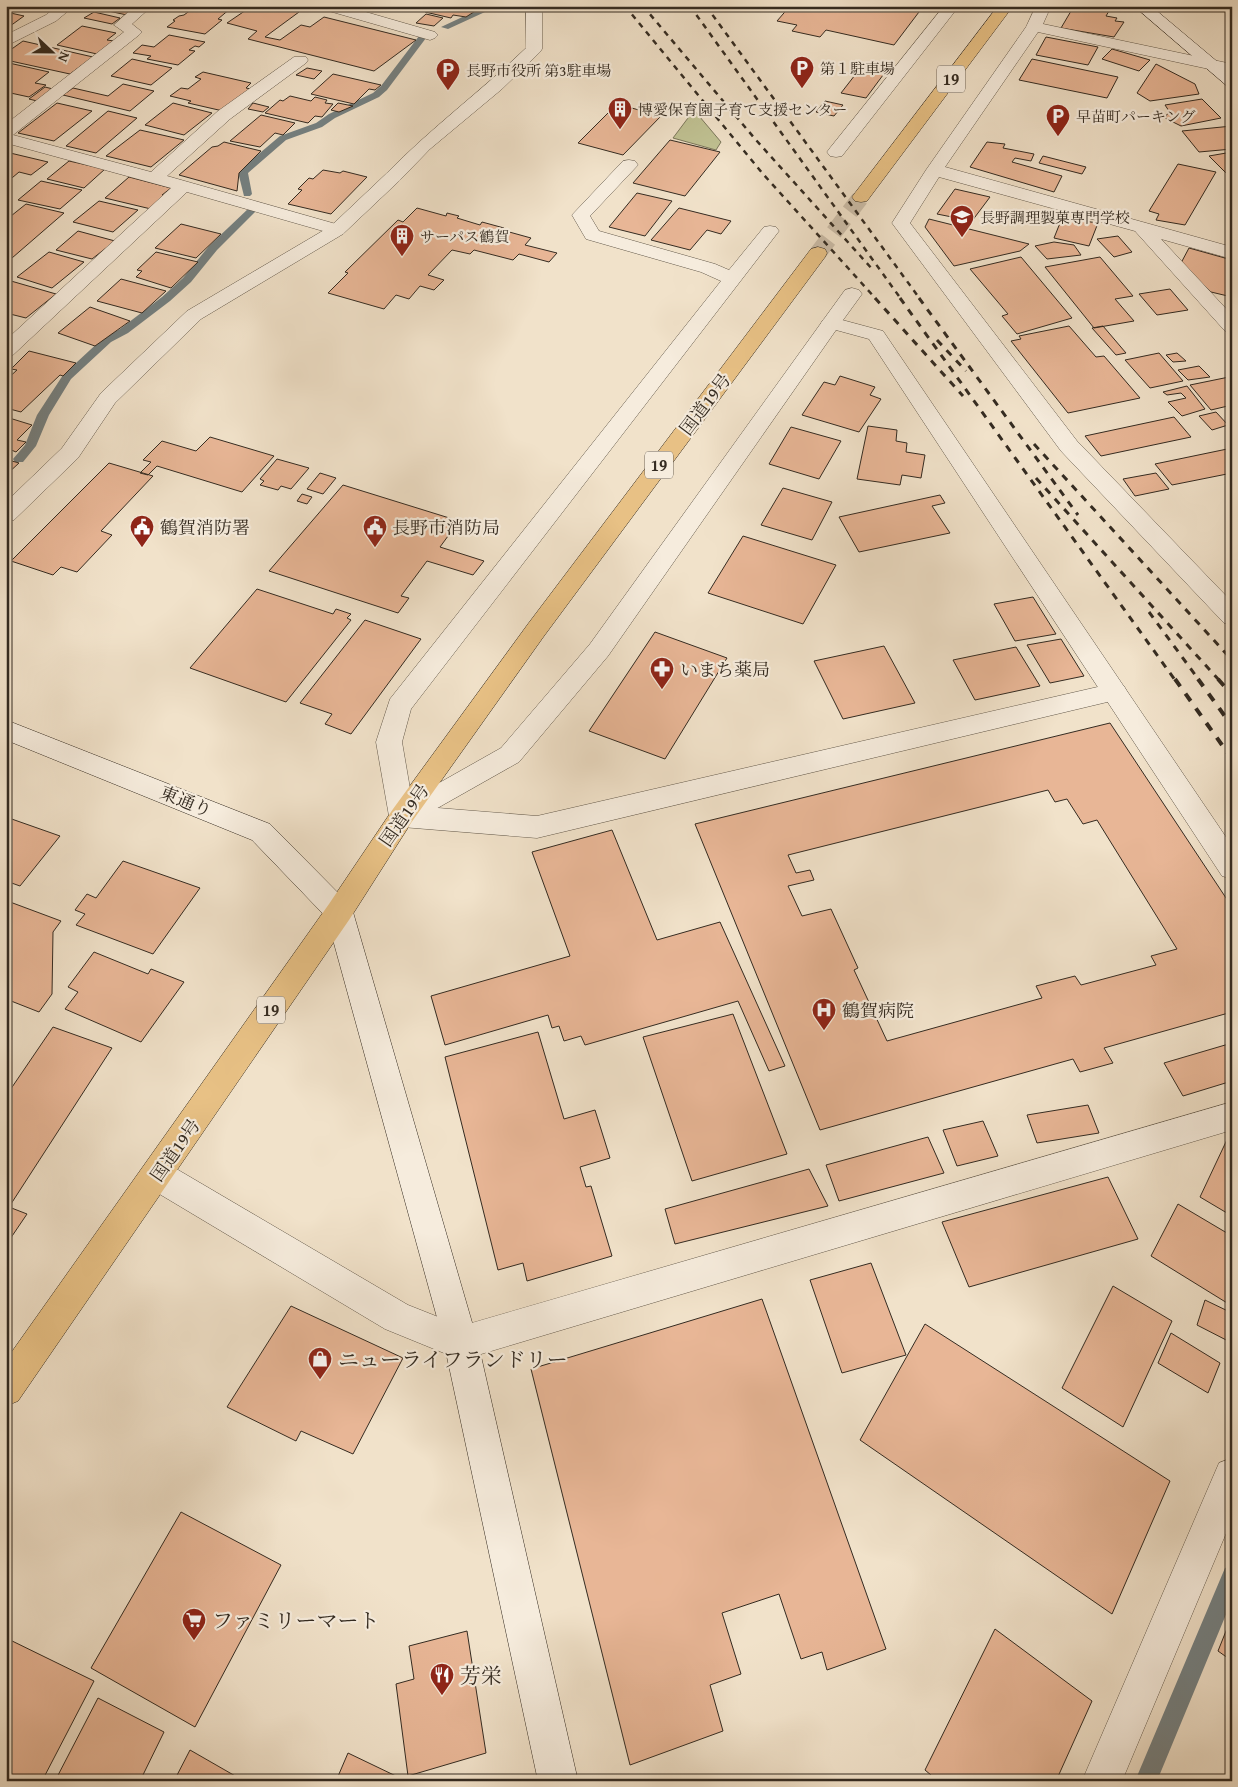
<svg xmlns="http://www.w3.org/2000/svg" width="1238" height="1787" font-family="'Gentium Book Plus','Noto Serif JP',serif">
<rect width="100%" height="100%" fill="#f1e2ca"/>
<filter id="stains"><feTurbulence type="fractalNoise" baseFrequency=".004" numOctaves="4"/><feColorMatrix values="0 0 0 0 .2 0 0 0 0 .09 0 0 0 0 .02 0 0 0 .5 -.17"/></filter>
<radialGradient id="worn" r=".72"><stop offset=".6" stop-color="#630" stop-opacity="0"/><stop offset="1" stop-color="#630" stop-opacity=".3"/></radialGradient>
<path fill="#c0c293" stroke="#7a765a" d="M694 110 721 142 716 150 673 138Z"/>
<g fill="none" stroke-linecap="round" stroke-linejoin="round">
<path fill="#758182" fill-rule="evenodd" d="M486 6H498L448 29 441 27Z
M419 36 426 38 387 90 379 97 335 118 322 127 286 140 248 173 252 194 250 196H244L238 172 240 170 280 136 316 123 329 114 373 93 381 86Z
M252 207 257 210 217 250 191 282 170 301 128 333 111 342 71 379 49 415 36 446 23 462H15L13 459 25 445 37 415 63 375 103 338 120 329 162 297 183 278 209 246 249 208Z
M1232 1565V1600L1157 1781H1135L1225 1568Z"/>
</g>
<path fill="#e8b696" stroke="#342b21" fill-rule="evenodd" d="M102 6H139L127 15 99 9Z
M196 6H220L231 8 218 19 222 20 205 34 167 27 175 21 173 20 179 16 184 15Z
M252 6H280L299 12 265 37 280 40 301 25 310 27 324 17 416 40 374 71 248 39 257 31 227 23Z
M433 6H483L466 17 453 15 451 18 425 12Z
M790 6H912L922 8 894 45 826 30 820 37 792 31 797 25 777 21Z
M1074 6H1112L1106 16 1117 18 1115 21 1124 22 1114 37 1061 28Z
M6 12 24 16 6 29Z
M94 12 120 18 112 24 84 18Z
M426 14 443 18 434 26 416 23Z
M82 26 116 33 107 40 114 41 97 54 57 45Z
M169 35 205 42 199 47 195 46 189 50 195 51 178 65 147 59 151 56 133 53 142 45 154 47Z
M1046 37 1098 47 1088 65 1036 55Z
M23 41 93 57 70 74 6 60V53Z
M1112 49 1150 60 1139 71 1102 59Z
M132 59 172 68 151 85 111 76Z
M1032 59 1118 77 1107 98 1019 80Z
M9 63 49 72 35 83 46 85 29 97 6 92V66Z
M1156 64 1195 84 1199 94 1150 101 1137 93Z
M862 66 886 71 866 98 841 93Z
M307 68 322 71 314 79 296 75Z
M203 72 251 83 246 88 251 89 223 111 188 103 191 101 170 96 181 88 188 89 201 79 195 77Z
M333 74 381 85 375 90 369 89 354 104 311 94Z
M123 84 154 91 130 111 63 95 73 88 108 96Z
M45 87 53 89 37 101 29 99Z
M290 96 311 101 315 97 327 100 325 103 333 104 322 117 315 116 308 123 265 113 280 100 283 101Z
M1202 99 1221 118 1181 126 1165 118 1169 111 1165 105Z
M825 101 843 105 834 116 816 112Z
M57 103 92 111 54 141 18 133Z
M173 103 212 113 184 135 145 125Z
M253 103 269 107 263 112 248 109Z
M338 103 353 106 339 112 331 110Z
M617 104 661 116 623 155 578 143Z
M108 111 137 118 96 153 66 146Z
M261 115 295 123 283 135 275 133 260 147 230 141Z
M1232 126V149L1199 152 1182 131Z
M140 130 184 140 151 167 106 156Z
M670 140 720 152 685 196 633 183Z
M224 142 261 151 239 173 237 191 179 175 212 147 218 146Z
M987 142 1005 144 1003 148 1034 154 1031 161 1015 158 1012 162 1062 176 1054 192 970 167Z
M6 152 48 162 31 175 19 172 6 183Z
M1232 152V179L1209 156Z
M1043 156 1086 167 1082 174 1039 163Z
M69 161 105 169 84 188 47 179Z
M1178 164 1216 172 1185 225 1156 220 1159 214 1149 211Z
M323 170 340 173 343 171 367 177 331 214 288 204 302 190 298 189 309 178 313 179Z
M129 177 171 188 162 195 167 196 151 209 105 198Z
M41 181 82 190 60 209 18 200Z
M955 189 990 197 972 221 937 214Z
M637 193 672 201 645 236 609 227Z
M99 201 138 210 113 232 73 222Z
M26 204 64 213 12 258 6 257V220Z
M417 208 446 216 447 213 459 216 457 218 480 225 482 222 504 228 502 230 531 238 525 245 557 253 549 262 519 254 513 260 474 250 470 254 452 250 428 275 444 280 434 290 420 286 409 299 396 295 384 309 328 293 348 273 345 272 398 220 403 222Z
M679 208 731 221 721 234 707 230 690 250 651 240Z
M1062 218 1098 223 1089 246 1054 238Z
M929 219 1029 244 1020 251 954 266 925 227Z
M181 224 221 234 196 258 155 248Z
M78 231 115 241 92 259 56 250Z
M1118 236 1132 252 1114 257 1097 239Z
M1054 242 1074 245 1081 255 1047 259 1035 246Z
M1189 248 1232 260V297L1211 292 1181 263Z
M49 252 84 262 52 288 17 277Z
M156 252 198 262 171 288 136 277 142 271 137 270Z
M1021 257 1072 318 1017 334 1002 316 1008 314 970 269Z
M1100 257 1133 296 1115 299 1134 321 1094 328 1045 267Z
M121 279 166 291 142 313 97 301Z
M11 281 56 294 26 318 6 313V298L11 295 6 294V285Z
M1170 289 1188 310 1157 315 1139 294Z
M90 307 130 321 95 346 58 333Z
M1069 326 1096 357 1104 356 1140 398 1068 413 1011 341 1021 339 1019 336Z
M1103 326 1126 353 1116 355 1092 328Z
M29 351 76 363 63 376 60 375 21 412 6 408V380L17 370 11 369Z
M1159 353 1183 381 1150 388 1125 360Z
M1177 353 1186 361 1173 362 1166 355Z
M1199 366 1210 377 1188 380 1178 370Z
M840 376 875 387 870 395 881 399 859 432 802 415 824 382 835 385Z
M1229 377 1232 379V405L1211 410 1190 385Z
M1187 386 1205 409 1182 416 1168 402 1186 398 1181 393 1167 395 1163 392Z
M1216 412 1228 425 1212 430 1199 416Z
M6 417 32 425 17 440 26 442 16 452 9 449 6 451Z
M1174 417 1191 437 1101 456 1085 436Z
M868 426 897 430 896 441 907 443 906 452 925 455 921 478 902 475 900 485 857 479Z
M791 427 841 441 819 479 769 464Z
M210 437 274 456 242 492 157 466 148 475 140 473 151 462 143 460 162 441 196 451Z
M1232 448V473L1172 485 1155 464Z
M277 459 309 468 291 489 281 486 278 490 260 485 264 481 260 479Z
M12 461 19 463 6 475V466Z
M109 463 153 476 101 531 112 535 77 572 61 567 53 575 11 561Z
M320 473 336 478 323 494 307 489Z
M1156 473 1169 489 1135 496 1123 479Z
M343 485 459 521 440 547 484 561 473 575 427 561 401 596 409 598 398 613 269 571Z
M783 488 832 502 812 540 761 525Z
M302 494 312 497 307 504 297 501Z
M940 495 945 503 932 506 950 533 859 552 839 517Z
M743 536 836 565 803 624 708 593Z
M257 589 333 614 336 609 351 614 347 618 351 620 286 702 190 668Z
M1033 597 1056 634 1015 641 994 604Z
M365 620 421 639 351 734 325 724 332 714 300 703Z
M655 632 727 658 665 759 589 731Z
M1061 639 1084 676 1050 683 1027 645Z
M884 646 915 703 843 719 814 661Z
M1016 647 1040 686 975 700 953 660Z
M1110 723 1232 907V1012L1104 1048 1113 1063 1080 1072 1073 1059 820 1130 695 824ZM1048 790 1055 802 1067 799 1083 824 1097 820 1177 949 1151 956 1156 965 1081 985 1075 976 1036 986 1042 998 887 1041 854 970 858 968 831 909 802 916 788 886 814 880 810 870 796 873 788 855Z
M6 817 60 836 20 886 6 881Z
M612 830 657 940 720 922 785 1066 769 1071 738 1001 585 1045 581 1036 564 1041 559 1026 552 1028 548 1015 445 1045 431 996 570 956 532 852Z
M123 861 200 888 153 954 76 925 85 914 75 910 87 894 96 898Z
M10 902 61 921 53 932 52 994 39 1012 6 999V907Z
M94 952 148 974 151 969 184 982 141 1042 65 1009 78 992 68 987Z
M733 1014 787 1154 692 1181 643 1037Z
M53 1027 112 1048 9 1207 27 1214 6 1245V1096Z
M538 1032 564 1119 595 1110 610 1158 580 1167 586 1187 591 1186 612 1256 527 1281 523 1263 498 1270 445 1057Z
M1232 1043V1081L1183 1096 1164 1063Z
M1088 1105 1099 1133 1037 1143 1027 1115Z
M983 1121 998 1156 957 1166 943 1130Z
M1232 1129V1216L1200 1197Z
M928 1137 944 1173 839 1201 826 1165Z
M809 1169 828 1206 675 1244 665 1209Z
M1108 1177 1138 1239 969 1287 942 1222Z
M1178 1204 1232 1236V1306L1151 1256Z
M871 1263 906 1355 842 1373 810 1280Z
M1113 1286 1172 1321 1123 1427 1062 1388Z
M762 1299 886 1649 827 1670 822 1652 801 1659 779 1594 722 1613 741 1674 710 1685 723 1731 630 1765 531 1369Z
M1205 1300 1232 1313V1343L1197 1325Z
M291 1306 403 1358 353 1454 301 1431 296 1441 227 1407Z
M925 1324 1170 1481 1112 1614 860 1440Z
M1171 1333 1220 1363 1208 1393 1158 1363Z
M181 1512 281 1565 195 1727 91 1668Z
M1232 1616V1661L1218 1651Z
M995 1629 1092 1701 1056 1781H938L925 1770Z
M467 1631 486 1753 408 1776 396 1684 414 1679 409 1646Z
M6 1638 94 1681 42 1781H6Z
M98 1698 164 1732 140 1781H55Z
M190 1750 244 1781H174Z
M348 1753 398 1777 397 1781H336Z"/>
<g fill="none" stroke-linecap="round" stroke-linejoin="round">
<path stroke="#cbbda8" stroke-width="17" stroke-dasharray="17 9" stroke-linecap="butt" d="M818 253 861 197"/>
<defs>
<path id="lane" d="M135 6H152L132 24 142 32 139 35 13 135 151 172 218 111 294 57H306L308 60 306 63 230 119 167 176 343 226 346 230 343 234 337 235 187 192 13 355 6 357V340L171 188 6 143V124L124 32 114 25Z
M320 6H345L435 32 438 35 435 38 430 40 322 9Z
M526 6H542V49L540 52 502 89 430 149 399 181 393 182 387 181 384 177 387 173C431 128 481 91 526 48Z
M629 160 635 161 638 165 590 216 599 231 715 264 729 270 764 227 770 226 776 227 779 231 411 709 402 742 413 806 537 816 1115 683 1124 686 1127 692 1124 698 537 838 402 827 393 823 389 816 376 742 390 699 721 281 701 272 586 239 572 215 623 161Z
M852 288 859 290 862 294 838 327 831 329 824 327 821 323 824 319 845 290Z"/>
<path id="street" d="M57 6H74L56 21 6 46V35L46 15Z
M944 6H959L842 156 836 157 830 156 827 152 830 148Z
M1036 6H1051L1043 24 1232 64V74L1038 32 945 167 1232 247V259L1161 239 1232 315V333L1225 331 1135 231 939 177 910 223 1077 441 1232 602V625L1224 623 1061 451 892 223 926 170 1026 27Z
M393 172 399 173 402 177 399 181 343 234 201 319 115 403 78 458 14 520 6 522V502L62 448 101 393 187 311 331 226 387 173Z
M831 317 883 331 1232 846V879L1222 876 869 339 836 330 608 656 519 762 411 823 402 827 393 823 389 816 393 809 501 748 590 644 824 319Z
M1232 1102V1130L461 1360 385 1329 146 1186 141 1175 146 1164 157 1160 168 1164 408 1305 461 1326Z
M1232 1458V1519L1122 1781H1082L1219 1463Z"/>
<path id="secondary" d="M1134 6H1151L1232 74V87L1226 85Z
M6 720 270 824 349 904 353 912 478 1343 578 1781H538L444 1343 327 918 252 840 6 740Z"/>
<path id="highway" d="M998 6H1013L867 201 861 202 855 201 852 197 855 193Z
M818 247 825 249 827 253 825 257 544 636 411 823 349 920 18 1401 6 1406V1360L329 904 393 809 528 624 811 249Z"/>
</defs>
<use href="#lane" stroke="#63594b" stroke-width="1"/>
<use href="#street" stroke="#63594b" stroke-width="1"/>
<use href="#secondary" stroke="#342b21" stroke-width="1"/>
<use href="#highway" stroke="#342b21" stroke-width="1"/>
<use href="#lane" fill="#f6ecdd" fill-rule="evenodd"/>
<use href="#street" fill="#f6ecdd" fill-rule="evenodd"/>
<use href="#secondary" fill="#f6ecdd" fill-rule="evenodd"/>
<use href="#highway" fill="#e8c185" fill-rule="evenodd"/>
<path stroke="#342b21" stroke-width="2.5" stroke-dasharray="5.5 5.5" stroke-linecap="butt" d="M625 6 763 174 876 299
M643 6 756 140 873 270
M690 6 901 299
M706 6 920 299"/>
<path stroke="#342b21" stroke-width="3" stroke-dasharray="7 7" stroke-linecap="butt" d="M875 298 963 396
M900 298 1175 680
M919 298 1078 515
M937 340 966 371
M1034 444 1232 660
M1036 478 1219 680
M1149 612 1199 680"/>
<path stroke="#342b21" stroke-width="4" stroke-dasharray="9 9" stroke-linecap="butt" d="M1175 679 1232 759
M1198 679 1232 726
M1218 679 1232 695"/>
</g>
<defs>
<symbol id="parking-pin" viewBox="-11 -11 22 30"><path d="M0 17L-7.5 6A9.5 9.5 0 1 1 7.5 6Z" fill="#8f2418" stroke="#f6ecdd"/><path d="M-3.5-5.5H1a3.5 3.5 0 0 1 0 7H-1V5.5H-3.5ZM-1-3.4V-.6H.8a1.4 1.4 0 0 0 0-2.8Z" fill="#fff"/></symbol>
<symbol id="building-pin" viewBox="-11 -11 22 30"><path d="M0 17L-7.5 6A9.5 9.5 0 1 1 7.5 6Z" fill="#8f2418" stroke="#f6ecdd"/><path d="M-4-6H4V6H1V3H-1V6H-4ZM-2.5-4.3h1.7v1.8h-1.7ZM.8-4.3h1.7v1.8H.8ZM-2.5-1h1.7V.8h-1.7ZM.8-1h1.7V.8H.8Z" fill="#fff"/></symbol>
<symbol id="university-pin" viewBox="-11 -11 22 30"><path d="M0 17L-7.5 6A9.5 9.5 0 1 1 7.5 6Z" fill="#8f2418" stroke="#f6ecdd"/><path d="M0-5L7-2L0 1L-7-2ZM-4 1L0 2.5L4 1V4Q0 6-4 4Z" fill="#fff"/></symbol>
<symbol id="civic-pin" viewBox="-11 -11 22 30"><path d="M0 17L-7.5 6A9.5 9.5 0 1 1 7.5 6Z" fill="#8f2418" stroke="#f6ecdd"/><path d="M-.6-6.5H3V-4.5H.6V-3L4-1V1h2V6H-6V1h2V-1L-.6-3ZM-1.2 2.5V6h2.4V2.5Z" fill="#fff"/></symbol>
<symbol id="pharmacy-pin" viewBox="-11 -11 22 30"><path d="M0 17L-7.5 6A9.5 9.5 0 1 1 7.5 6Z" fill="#8f2418" stroke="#f6ecdd"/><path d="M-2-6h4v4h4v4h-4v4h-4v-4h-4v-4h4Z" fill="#fff"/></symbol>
<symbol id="hospital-pin" viewBox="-11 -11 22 30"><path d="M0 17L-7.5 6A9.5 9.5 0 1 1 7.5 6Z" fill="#8f2418" stroke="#f6ecdd"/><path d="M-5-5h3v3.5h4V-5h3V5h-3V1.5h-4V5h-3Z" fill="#fff"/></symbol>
<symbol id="shop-pin" viewBox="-11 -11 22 30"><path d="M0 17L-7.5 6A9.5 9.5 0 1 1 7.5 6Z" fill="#8f2418" stroke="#f6ecdd"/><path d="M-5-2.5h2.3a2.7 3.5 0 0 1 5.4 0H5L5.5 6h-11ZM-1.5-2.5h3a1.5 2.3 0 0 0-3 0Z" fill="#fff"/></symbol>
<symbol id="supermarket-pin" viewBox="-11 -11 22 30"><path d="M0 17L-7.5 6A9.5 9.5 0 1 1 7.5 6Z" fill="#8f2418" stroke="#f6ecdd"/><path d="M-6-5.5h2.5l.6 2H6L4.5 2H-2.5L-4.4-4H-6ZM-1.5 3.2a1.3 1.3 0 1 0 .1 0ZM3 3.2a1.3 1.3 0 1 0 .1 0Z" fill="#fff"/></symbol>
<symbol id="restaurant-pin" viewBox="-11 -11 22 30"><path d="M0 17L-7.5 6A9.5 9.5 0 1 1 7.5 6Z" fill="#8f2418" stroke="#f6ecdd"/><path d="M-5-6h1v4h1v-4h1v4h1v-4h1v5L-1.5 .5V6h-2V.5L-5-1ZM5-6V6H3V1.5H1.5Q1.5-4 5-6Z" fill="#fff"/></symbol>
</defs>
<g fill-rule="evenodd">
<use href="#parking-pin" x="788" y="54" width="28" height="38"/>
<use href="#parking-pin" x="434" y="56" width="28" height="38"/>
<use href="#building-pin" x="606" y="95" width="28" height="38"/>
<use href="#parking-pin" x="1044" y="102" width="28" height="38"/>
<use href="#university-pin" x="948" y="203" width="28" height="38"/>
<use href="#building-pin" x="388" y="222" width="28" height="38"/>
<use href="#civic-pin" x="128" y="513" width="28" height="38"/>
<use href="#civic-pin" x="361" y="513" width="28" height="38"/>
<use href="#pharmacy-pin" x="648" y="655" width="28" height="38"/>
<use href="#hospital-pin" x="810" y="996" width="28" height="38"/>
<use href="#shop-pin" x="306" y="1345" width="28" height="38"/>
<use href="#supermarket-pin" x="180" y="1606" width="28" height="38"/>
<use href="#restaurant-pin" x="428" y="1661" width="28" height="38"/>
</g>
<g text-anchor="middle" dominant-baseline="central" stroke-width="4.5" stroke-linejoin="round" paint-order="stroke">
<g font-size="15" fill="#342b21" stroke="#f6ecdd" text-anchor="start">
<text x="820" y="68">第１駐車場</text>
<text x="466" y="70">長野市役所 第3駐車場</text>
<text x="638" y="109">博愛保育園子育て支援センター</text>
<text x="1076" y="116">早苗町パーキング</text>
<text x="980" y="217">長野調理製菓専門学校</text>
<text x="420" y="236">サーパス鶴賀</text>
</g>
<g fill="#f6ecdd" stroke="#6e6559" stroke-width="1">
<rect x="937" y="65.5" width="28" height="27" rx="4"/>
<rect x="645" y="451.5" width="28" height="27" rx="4"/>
<rect x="257" y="996.5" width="28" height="27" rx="4"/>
</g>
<g font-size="16" font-weight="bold" fill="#342b21">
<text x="951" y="79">19</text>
<text x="659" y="465">19</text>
<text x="271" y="1010">19</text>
</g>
<g font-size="18" fill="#342b21" stroke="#f6ecdd">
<text transform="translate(705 404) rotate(-53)">国道19号</text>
<text transform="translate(186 801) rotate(22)">東通り</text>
<text transform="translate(404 815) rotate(-55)">国道19号</text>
<text transform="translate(175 1150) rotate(-55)">国道19号</text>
</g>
<g font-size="18" fill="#342b21" stroke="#f6ecdd" text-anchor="start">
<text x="160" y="527">鶴賀消防署</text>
<text x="392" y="527">長野市消防局</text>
<text x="680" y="669">いまち薬局</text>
<text x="842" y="1010">鶴賀病院</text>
</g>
<g font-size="21" fill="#342b21" stroke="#f6ecdd" text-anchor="start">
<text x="338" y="1359">ニューライフランドリー</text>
<text x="212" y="1620">ファミリーマート</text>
<text x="460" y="1675">芳栄</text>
</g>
</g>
<rect width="1238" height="1787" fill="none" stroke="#f1e2ca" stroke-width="25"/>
<rect x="8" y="8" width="1223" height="1772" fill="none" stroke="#342b21" stroke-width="2.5"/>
<rect x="12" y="12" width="1213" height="1762" fill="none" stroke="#342b21"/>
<g transform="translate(52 52) rotate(112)" stroke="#f6ecdd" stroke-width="4" paint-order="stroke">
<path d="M0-4L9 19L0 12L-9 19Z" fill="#342b21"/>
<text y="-8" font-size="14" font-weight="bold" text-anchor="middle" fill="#342b21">N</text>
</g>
<rect width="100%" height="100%" filter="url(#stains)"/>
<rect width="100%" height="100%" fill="url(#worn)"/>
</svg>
